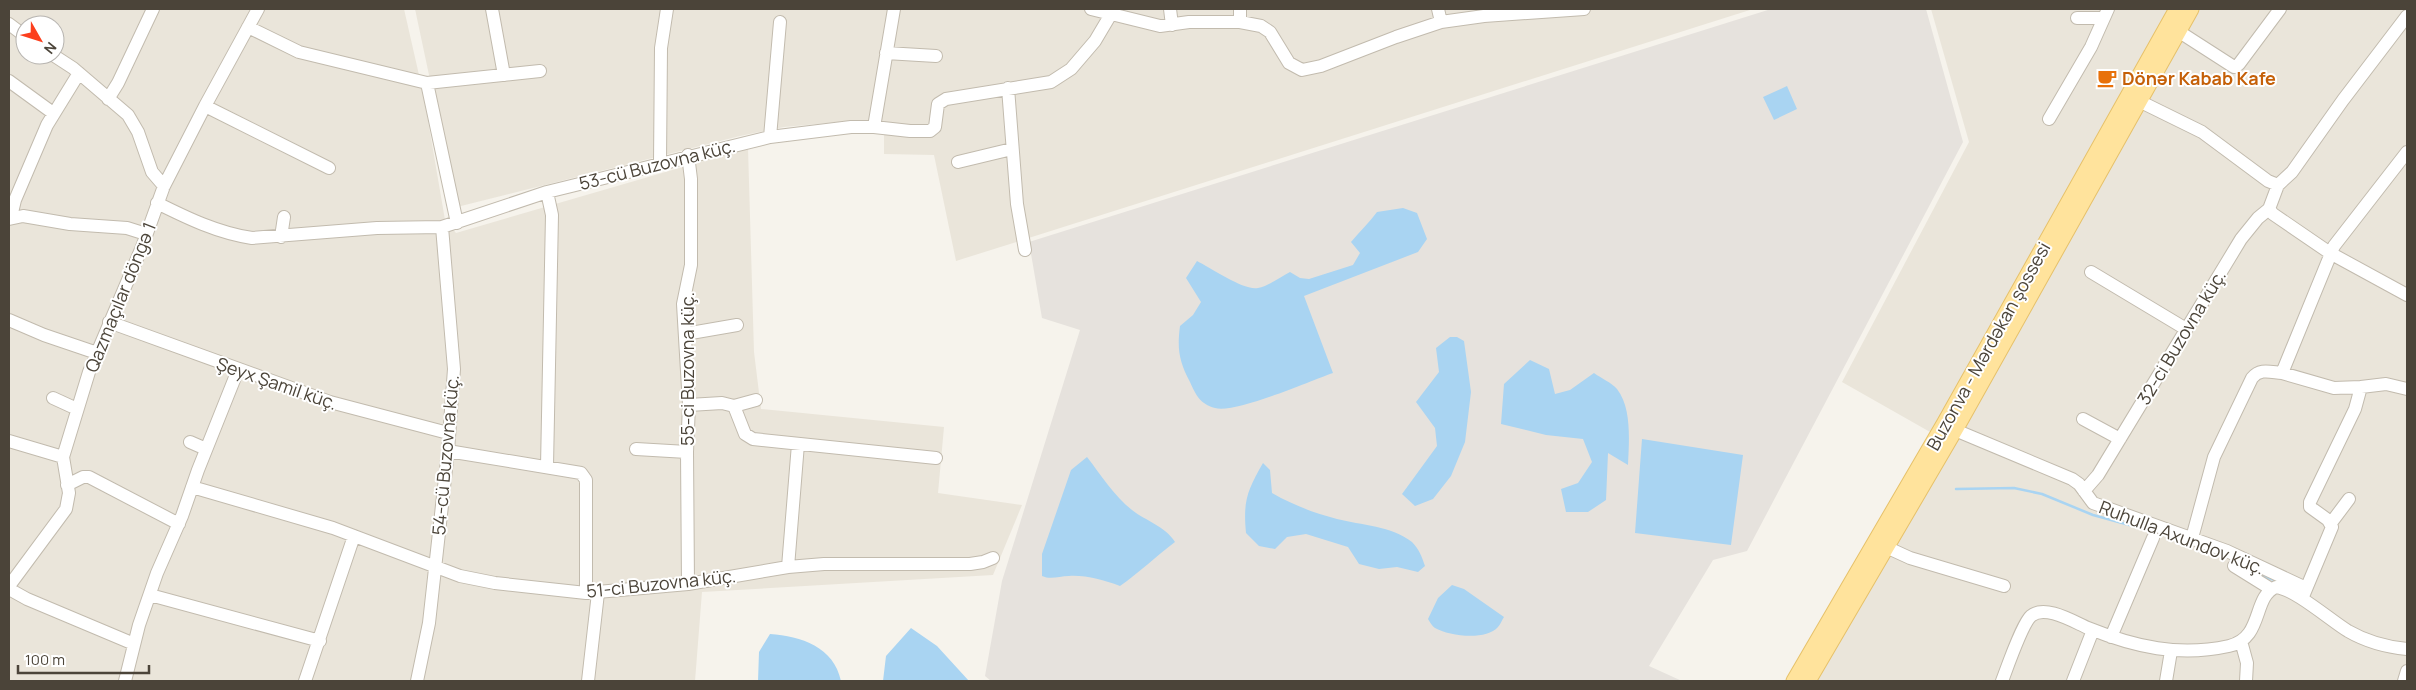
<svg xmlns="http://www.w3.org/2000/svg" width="2416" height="690" font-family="Manrope,sans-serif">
<rect width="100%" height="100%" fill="#f6f3ec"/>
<path fill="#eae5da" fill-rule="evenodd" d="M9 9H404L424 97 445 220 456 233 748 148 754 352 761 409 944 427 938 493 1022 505 993 575 702 592 695 681H9ZM25 25H55V55H25Z
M415 9H1753L956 261 934 155 884 154V122L850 121 784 127 740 136 457 207Z
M1931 9H2407V681H1817L1953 445 1842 382 1969 142Z"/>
<path fill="#e6e2dd" d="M1771 9H1926L1963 142 1747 551 1713 560 1649 666 1682 681H991L985 676 1002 581 1080 330 1042 318 1029 242Z"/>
<path fill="#a9d4f2" d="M1787 86 1797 109 1774 120 1763 97Z
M1403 208 1417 213 1427 239 1418 252 1304 296 1333 373C1310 381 1235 414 1215 408 1200 404 1196 395 1190 382 1179 361 1177 349 1180 326L1193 315 1201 302 1186 278 1197 261C1211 268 1244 291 1258 288 1268 286 1281 277 1290 272L1300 278 1309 279 1353 265 1360 253 1351 242C1360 231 1369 223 1377 212Z
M1450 337H1457L1464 341 1471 392 1465 442 1451 476 1433 499 1415 506 1402 494 1437 446 1435 428 1416 402 1439 372 1436 348Z
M1530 360 1549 369 1555 394 1570 390 1594 373C1601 378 1612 383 1617 389 1632 408 1629 442 1628 465L1608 453 1606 500 1588 512H1566L1561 489 1578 483 1592 462 1583 439 1546 435 1501 424 1504 384Z
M1642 439 1743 455 1731 545 1635 533Z
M1087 457C1101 475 1114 496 1132 510 1146 521 1165 526 1175 542 1156 556 1139 573 1120 586 1103 580 1086 575 1069 576 1059 576 1051 580 1042 576V554L1071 470Z
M1263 463 1270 470 1272 493C1293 505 1314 513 1337 519 1361 525 1392 526 1412 542 1419 549 1422 557 1425 566L1418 572 1397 567 1379 569 1359 564 1348 547 1306 534 1287 537 1275 549 1259 546 1246 533C1243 501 1247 491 1263 463Z
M1452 585 1464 589 1504 617C1502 620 1500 625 1498 627 1486 641 1449 636 1435 628 1432 626 1430 622 1428 619L1438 598Z
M911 628 937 646 969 681H883L886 656Z
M770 634C801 636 834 647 841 681H758L759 652Z"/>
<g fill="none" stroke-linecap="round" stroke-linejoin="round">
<path stroke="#a9d4f2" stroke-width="2.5" d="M1956 489 2014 488 2042 494 2093 515 2162 534
M2261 576 2275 580"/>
<defs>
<path id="minor" d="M492 9 504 75
M1091 9 1160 26 1189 22H1240L1261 26 1270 32 1289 63 1302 70 1321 66 1396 37 1441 22 1484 16 1584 9
M1170 9 1172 25
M1438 9 1441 22
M2077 18H2104
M1240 22V9
M9 24 25 36
M248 27 299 52 427 83 540 71
M2178 31 2234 67 2239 64 2280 9
M886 53 936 56
M53 55 73 68 128 115 138 132 152 172 164 186
M9 81 53 113
M427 83 457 223
M1008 88 1017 204 1025 250
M108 99 118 83 153 9
M2139 101 2202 132 2268 181 2278 185 2292 172 2343 100 2407 16
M205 106 329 168
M2049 119 2091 47 2108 9
M874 127 894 9
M770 137 780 22
M660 162 661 48 667 9
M958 162 1012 149
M547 192 552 215 547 466
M157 203C187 218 218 233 252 238L377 228 442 227 547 192 770 137 851 127H874L910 131H930L935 127 938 104 946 99 1051 82 1071 69 1095 41 1111 14
M2269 209 2273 214 2330 253 2407 295
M11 217 15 200 47 125 79 73
M9 219 23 216 70 224 127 228 146 234
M281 237 284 217
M2091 272 2186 329
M9 320 44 335 97 353
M109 322 330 402 448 433
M685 334 737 325
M2282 373 2334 388 2361 387
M53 398 77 409
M689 405 722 403 734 406 745 434 753 439 936 458
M734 406 756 400
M2083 419 2120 439
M1955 430 2072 479 2079 484 2093 503 2227 551 2306 588
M9 441 63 457
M190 442 206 449
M636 449 687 452
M448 451 581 473 586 480V593
M67 485 83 477H89L179 524
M192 487 333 528 460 576 495 583 586 593 688 584 788 567 824 564H970L983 562 993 558
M2084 491 2098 475 2241 239 2258 218 2269 209 2278 185
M2331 523 2349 499
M2192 538 2214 457 2252 378C2260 368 2270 372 2282 373L2334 246 2407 152
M1886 547 1910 558 2004 586
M2234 566 2271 589
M788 567 798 444
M688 584 687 452 689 405 683 304 691 265V179L688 155
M9 586 66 509 69 493 63 457 89 372 142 247 164 186 205 106 258 9
M9 589 27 599 134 644
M2304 594 2332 527 2328 520 2310 507V502L2355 409 2361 387 2386 384 2407 389
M150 595 320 641
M2111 637 2153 538
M2241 641 2247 663 2246 681
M125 681 139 625 157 573 182 516 198 470 238 370
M305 681 354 536
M417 681 429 623 448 451 454 369 442 227
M588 681 598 593
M2002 681C2007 668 2022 624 2031 616 2045 604 2074 622 2088 628 2135 647 2179 657 2229 646 2264 638 2252 597 2276 587 2295 589 2330 620 2348 631 2367 642 2386 647 2407 649
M2073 681 2093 630
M2166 681 2171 651
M2404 681 2407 671"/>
<path id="major" d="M1794 681 1944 424 2177 9
M1808 681 1955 430 2191 9"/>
</defs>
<use href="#minor" stroke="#c2bbae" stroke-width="14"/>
<use href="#major" stroke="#e6c16a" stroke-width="17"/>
<use href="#minor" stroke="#fff" stroke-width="12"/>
<use href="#major" stroke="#ffe39c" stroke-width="15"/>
</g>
<defs>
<symbol id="cafe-bare" viewBox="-9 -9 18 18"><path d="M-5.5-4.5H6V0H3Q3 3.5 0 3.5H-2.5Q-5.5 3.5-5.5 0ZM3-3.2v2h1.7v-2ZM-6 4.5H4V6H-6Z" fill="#e8710a" stroke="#fff" stroke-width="2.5" paint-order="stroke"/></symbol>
</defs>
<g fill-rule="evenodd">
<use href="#cafe-bare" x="2093" y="64" width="28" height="28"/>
</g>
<g text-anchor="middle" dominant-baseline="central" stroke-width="4" stroke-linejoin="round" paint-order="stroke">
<g font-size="18" font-weight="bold" fill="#c56008" stroke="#fff" text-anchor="start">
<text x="2122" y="78">Dönər Kabab Kafe</text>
</g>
<g font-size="18" fill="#4b4439" stroke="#fff">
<text transform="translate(657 164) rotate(-14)">53-cü Buzovna küç.</text>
<text transform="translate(120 297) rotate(-68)">Qazmaçılar döngə 1</text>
<text transform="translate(2181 337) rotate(-59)">32-ci Buzovna küç.</text>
<text transform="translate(1988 346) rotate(-61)">Buzonva - Mərdəkan şossesi</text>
<text transform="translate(687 369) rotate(-90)">55-ci Buzovna küç.</text>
<text transform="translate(277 383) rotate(19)">Şeyx Şamil küç.</text>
<text transform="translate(445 455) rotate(-85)">54-cü Buzovna küç.</text>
<text transform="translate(2182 537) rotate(21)">Ruhulla Axundov küç.</text>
<text transform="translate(661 583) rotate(-6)">51-ci Buzovna küç.</text>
</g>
</g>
<rect width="2416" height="690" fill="none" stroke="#4b4439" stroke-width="20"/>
<g transform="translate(40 40) rotate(129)"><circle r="24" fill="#ffffff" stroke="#b7b4b0"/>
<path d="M0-4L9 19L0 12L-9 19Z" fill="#fc3f1d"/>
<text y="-8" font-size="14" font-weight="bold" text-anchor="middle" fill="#4b4439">N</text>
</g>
<path d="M18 665v8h131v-8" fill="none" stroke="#4b4439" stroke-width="2.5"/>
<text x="25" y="665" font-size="15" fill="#4b4439" stroke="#ffffff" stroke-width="4" paint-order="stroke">100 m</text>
</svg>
